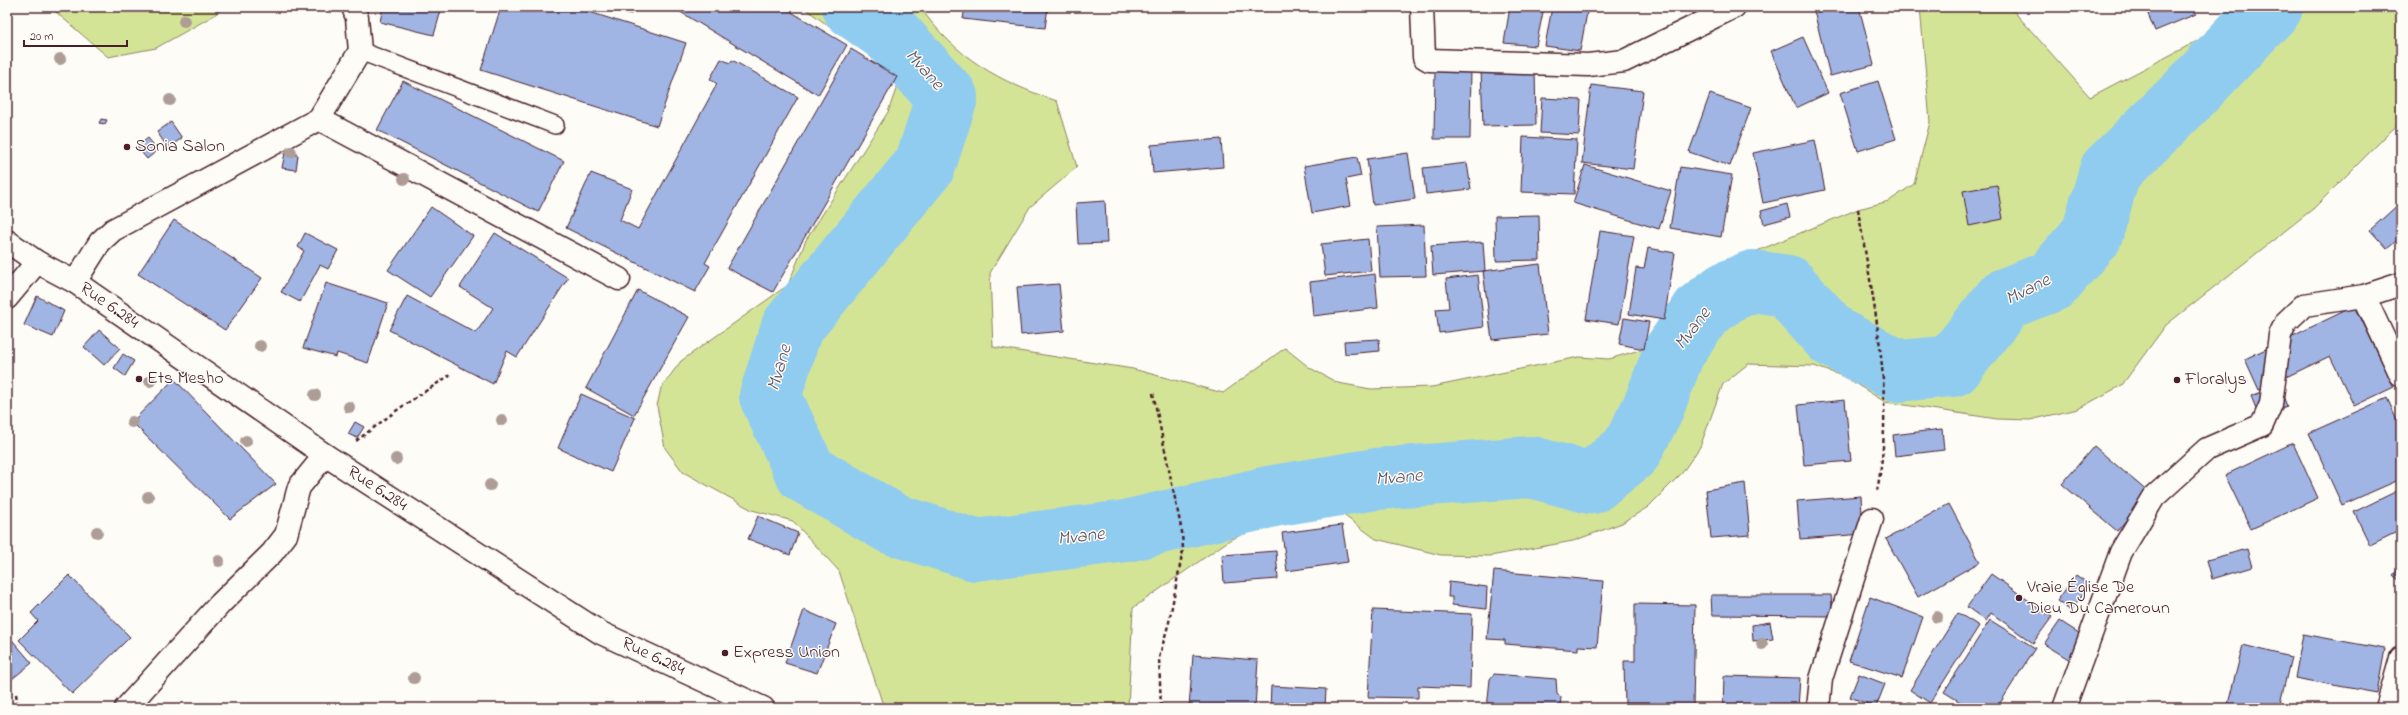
<svg xmlns="http://www.w3.org/2000/svg" width="2408" height="715" font-family="'Indie Flower',sans-serif">
<rect width="100%" height="100%" fill="#fdfcf7"/>
<filter id="ink" filterUnits="userSpaceOnUse"><feTurbulence type="fractalNoise" baseFrequency=".025" numOctaves="2"/><feDisplacementMap in="SourceGraphic" scale="8" xChannelSelector="R" yChannelSelector="G"/><feConvolveMatrix kernelMatrix="1 2 1 2 8 2 1 2 1" color-interpolation-filters="sRGB"/></filter>
<g filter="url(#ink)">
<path fill="#d4e497" stroke="#8f8261" d="M50 7H224L213 16 156 48 108 57Z
M803 7H920C955 57 999 82 1057 101L1077 167 1030 207 990 273 993 347 1133 369 1223 393 1285 348 1310 368 1338 383 1371 389 1432 387 1579 357 1609 359 1643 349 1721 266 1858 209 1889 201 1914 184 1930 122 1920 7H2010L2090 97 2241 18 2244 7H2401V121L2314 208 2166 325 2122 385 2078 409 2030 420 1997 419 1885 402 1845 377 1814 366 1748 364 1723 384 1700 447 1682 473 1648 507 1622 523 1573 541 1490 556 1441 555 1376 539 1338 511 1306 510 1231 539 1133 608 1128 708H884L839 571 793 521 752 510 683 472 665 448 657 406 661 388 681 361 788 285 806 240 888 112 901 75 886 56 826 24Z"/>
<g fill="none" stroke-linecap="round" stroke-linejoin="round">
<path stroke="#90ccf0" stroke-width="62" d="M853 7 890 33 947 97 925 165 792 327 770 396 806 473 893 524 975 550 1126 531 1273 496 1376 479 1531 467 1591 483 1631 451 1654 406 1674 352 1702 311 1727 292 1753 281 1787 286 1833 337 1899 371 1952 366 2005 299 2052 281 2092 234 2110 171 2185 98 2272 7"/>
</g>
<path fill="#a0b5e3" stroke="#4a1f2b" d="M383 7H442L434 35 380 22Z
M501 7H574L686 43 657 126 481 70Z
M607 7H633L631 14Z
M672 7H783L847 45 818 95Z
M965 7H1048L1045 28 963 19Z
M1510 7H1544L1536 46 1504 43Z
M1552 7H1588L1580 51 1545 46Z
M1813 7H1859L1874 65 1830 76Z
M2145 7H2193L2196 14 2155 31Z
M1803 37 1828 93 1796 108 1771 51Z
M851 49 897 77 773 292 727 268Z
M721 59 730 63 732 60 798 97 705 263 710 266 695 292 566 228 591 173 632 189 620 220 638 229 717 84 710 79Z
M1435 66H1471L1470 139H1434Z
M1535 68 1536 125 1483 126 1481 69Z
M403 81 564 161 538 212 377 130Z
M1878 81 1896 139 1858 151 1840 93Z
M1591 85 1643 91 1633 169 1582 163Z
M1710 94 1751 108 1730 166 1689 152Z
M1542 98 1581 100 1579 135 1540 133Z
M101 119 107 120 105 124 99 123Z
M171 122 182 138 168 148 157 132Z
M1523 137 1577 140 1574 194 1521 192Z
M148 138 158 150 147 159 137 147Z
M1221 139 1223 167 1153 173 1151 145Z
M1815 140 1825 190 1763 203 1753 153Z
M285 153 298 155 296 170 282 168Z
M1408 153 1415 199 1373 205 1367 159Z
M1357 157 1361 176 1346 179 1351 206 1312 213 1304 166Z
M1467 163 1471 189 1426 194 1423 168Z
M1585 165 1671 191 1659 229 1573 203Z
M1680 167 1732 175 1721 237 1670 228Z
M1997 185 2003 219 1969 226 1963 191Z
M1105 201 1107 243 1078 244 1076 203Z
M2401 202V237L2387 249 2370 230Z
M1787 204 1790 217 1764 224 1761 211Z
M431 207 473 236 430 297 388 270Z
M1539 215 1540 260 1496 261 1495 216Z
M174 220 262 278 225 330 138 274Z
M1424 225 1426 276 1380 277 1377 227Z
M1600 231 1634 236 1619 324 1586 319Z
M305 233 338 250 328 269 320 265 300 302 281 292 304 251 298 247Z
M495 233 568 278 517 357 507 351 493 384 389 330 407 296 476 333 493 308 460 287Z
M1368 239 1371 271 1325 276 1321 244Z
M1483 242 1485 271 1433 275 1431 246Z
M1648 248 1675 253 1664 320 1629 314 1636 268 1644 269Z
M1540 264 1548 334 1492 340 1483 271Z
M1375 274 1378 308 1313 316 1310 282Z
M1478 275 1484 327 1439 333 1436 309 1449 308 1446 279Z
M326 283 388 303 368 363 337 353 336 357 303 348Z
M1059 284 1064 331 1021 335 1017 287Z
M638 290 689 317 634 415 586 388Z
M37 296 64 311 53 337 24 325Z
M2355 306 2394 387 2354 406 2330 356 2259 390 2245 359Z
M1624 318 1649 322 1644 349 1619 344Z
M99 330 120 348 104 365 84 347Z
M1379 339 1380 351 1345 354 1344 341Z
M123 354 134 361 125 376 114 368Z
M174 379 276 484 230 519 132 422Z
M2279 386 2287 406 2259 416 2251 396Z
M581 394 635 418 611 472 558 448Z
M2387 398 2401 428V479L2342 505 2309 433Z
M1845 400 1851 461 1804 465 1798 405Z
M355 422 364 427 357 438 348 434Z
M1942 429 1944 450 1895 456 1893 435Z
M2293 443 2318 498 2251 529 2225 475Z
M2094 446 2149 493 2117 531 2062 484Z
M1745 483 1750 535 1711 538 1706 490Z
M2401 489V530L2370 545 2354 512Z
M1861 496 1863 534 1800 539 1797 501Z
M1949 504 1980 562 1918 597 1886 539Z
M758 516 798 533 790 555 748 539Z
M1342 525 1348 562 1287 571 1282 533Z
M2247 549 2252 567 2212 579 2207 560Z
M1276 551 1278 579 1224 583 1222 555Z
M2401 566V582L2393 575Z
M1494 571 1603 581 1597 647 1578 646V650L1505 644V640L1487 639Z
M1991 574 2052 617 2033 643 1991 613 1986 621 1967 607Z
M69 575 130 637 72 694 19 640 38 621 31 613Z
M2076 575 2090 585 2071 611 2057 601Z
M1449 582 1487 587 1486 609 1452 605V597H1448Z
M1711 595H1831L1833 616 1712 615Z
M1870 597 1923 617 1902 678 1849 661Z
M1635 604 1695 605 1693 708H1635V705H1625L1624 661H1635Z
M804 610 836 624 817 673 785 663Z
M1373 610 1472 614 1470 688 1418 686V698L1368 697Z
M1958 613 1979 626 1930 703 1910 690Z
M1990 620 2035 648 1997 708H1970L1944 692Z
M2060 621 2085 637 2070 660 2044 644Z
M1770 622 1773 639 1753 641 1752 625Z
M7 634 32 663 7 683Z
M2303 634 2385 649 2377 693 2295 678Z
M2243 645 2291 657 2279 708H2227Z
M1193 655 1258 660 1255 708H1189Z
M1494 674 1556 679 1557 693 1561 697 1560 708H1487L1490 679Z
M1859 674 1885 684 1876 707 1850 697Z
M1724 676 1800 678 1798 708H1723Z
M1271 686 1326 689 1325 708H1270Z
M1908 702 1937 708H1907Z"/>
<g fill="none" stroke-linecap="round" stroke-linejoin="round">
<defs>
<path id="lane" d="M360 51 555 125"/>
<path id="street" d="M1422 7 1424 57 1429 60 1588 65 1624 61 1734 7
M319 119 619 279
M75 282 100 242 113 230 319 119 360 51 357 18 353 7
M2364 296 2401 375
M7 298 37 262
M126 708 220 604 272 553 286 535 299 487 325 455
M1818 708 1821 679 1872 519
M2064 708 2121 552 2154 497 2207 449 2262 425 2271 404 2280 335 2286 322 2304 305 2364 296 2401 284
M2387 708 2401 658"/>
<path id="secondary" d="M7 241 37 262 75 282 325 455 601 633 763 708"/>
</defs>
<use href="#lane" stroke="#4a1f2b" stroke-width="20"/>
<use href="#street" stroke="#4a1f2b" stroke-width="25"/>
<use href="#secondary" stroke="#4a1f2b" stroke-width="25"/>
<path stroke="#4a1f2b" stroke-width="2.5" stroke-dasharray="4 3" stroke-linecap="butt" d="M1858 209C1873 303 1896 395 1877 491
M1153 393 1182 532 1183 550 1169 622 1159 658 1161 708
M356 441 400 408 450 375
M16 694 18 708"/>
<use href="#lane" stroke="#fdfcf7" stroke-width="17"/>
<use href="#street" stroke="#fdfcf7" stroke-width="22"/>
<use href="#secondary" stroke="#fdfcf7" stroke-width="22"/>
</g>
<g fill="#ad9d96">
<circle cx="184" cy="21" r="6"/>
<circle cx="60" cy="59" r="6"/>
<circle cx="170" cy="100" r="6"/>
<circle cx="291" cy="152" r="6"/>
<circle cx="404" cy="179" r="6"/>
<circle cx="260" cy="346" r="6"/>
<circle cx="150" cy="381" r="6"/>
<circle cx="315" cy="395" r="6"/>
<circle cx="349" cy="407" r="6"/>
<circle cx="502" cy="420" r="6"/>
<circle cx="132" cy="422" r="6"/>
<circle cx="246" cy="441" r="6"/>
<circle cx="396" cy="459" r="6"/>
<circle cx="490" cy="485" r="6"/>
<circle cx="148" cy="497" r="6"/>
<circle cx="97" cy="532" r="6"/>
<circle cx="219" cy="561" r="6"/>
<circle cx="1937" cy="617" r="6"/>
<circle cx="1762" cy="644" r="6"/>
<circle cx="414" cy="678" r="6"/>
</g>
</g>
<g fill="#4a1f2b" stroke="#fdfcf7" stroke-width="1.5">
<circle cx="127" cy="147" r="4"/>
<circle cx="139" cy="379" r="4"/>
<circle cx="2177" cy="380" r="4"/>
<circle cx="2019" cy="598" r="4"/>
<circle cx="725" cy="653" r="4"/>
</g>
<g text-anchor="middle" dominant-baseline="central" stroke-width="3" stroke-linejoin="round" paint-order="stroke">
<g font-size="18" fill="#4a1f2b" stroke="#fdfcf7" text-anchor="start">
<text x="135" y="147">Sonia Salon</text>
<text x="147" y="379">Ets Mesho</text>
<text x="2185" y="380">Floralys</text>
<text x="2027" y="588">Vraie Église De<tspan x="2027" dy="21">Dieu Du Cameroun</tspan></text>
<text x="733" y="653">Express Union</text>
</g>
<g font-size="18" fill="#4a1f2b" stroke="#fdfcf7">
<text transform="translate(109 306) rotate(35)">Rue 6.284</text>
<text transform="translate(377 489) rotate(33)">Rue 6.284</text>
<text transform="translate(653 657) rotate(25)">Rue 6.284</text>
</g>
<g font-size="19" font-style="italic" fill="#5f5366" stroke="#fdfcf7">
<text transform="translate(924 70) rotate(48)">Mvane</text>
<text transform="translate(2028 290) rotate(-27)">Mvane</text>
<text transform="translate(1693 329) rotate(-53)">Mvane</text>
<text transform="translate(780 368) rotate(-74)">Mvane</text>
<text transform="translate(1399 478) rotate(-5)">Mvane</text>
<text transform="translate(1081 537) rotate(-7)">Mvane</text>
</g>
</g>
<rect width="2408" height="715" fill="none" stroke="#fdfcf7" stroke-width="24"/>
<rect x="12" y="12" width="2384" height="691" fill="none" stroke="#4a1f2b" stroke-width="1.5" filter="url(#ink)"/>
<path d="M24 40v6h103v-6" fill="none" stroke="#4a1f2b" stroke-width="2"/>
<text x="30" y="40" font-size="12" fill="#4a1f2b" stroke="#fdfcf7" stroke-width="3" paint-order="stroke">20 m</text>
</svg>
